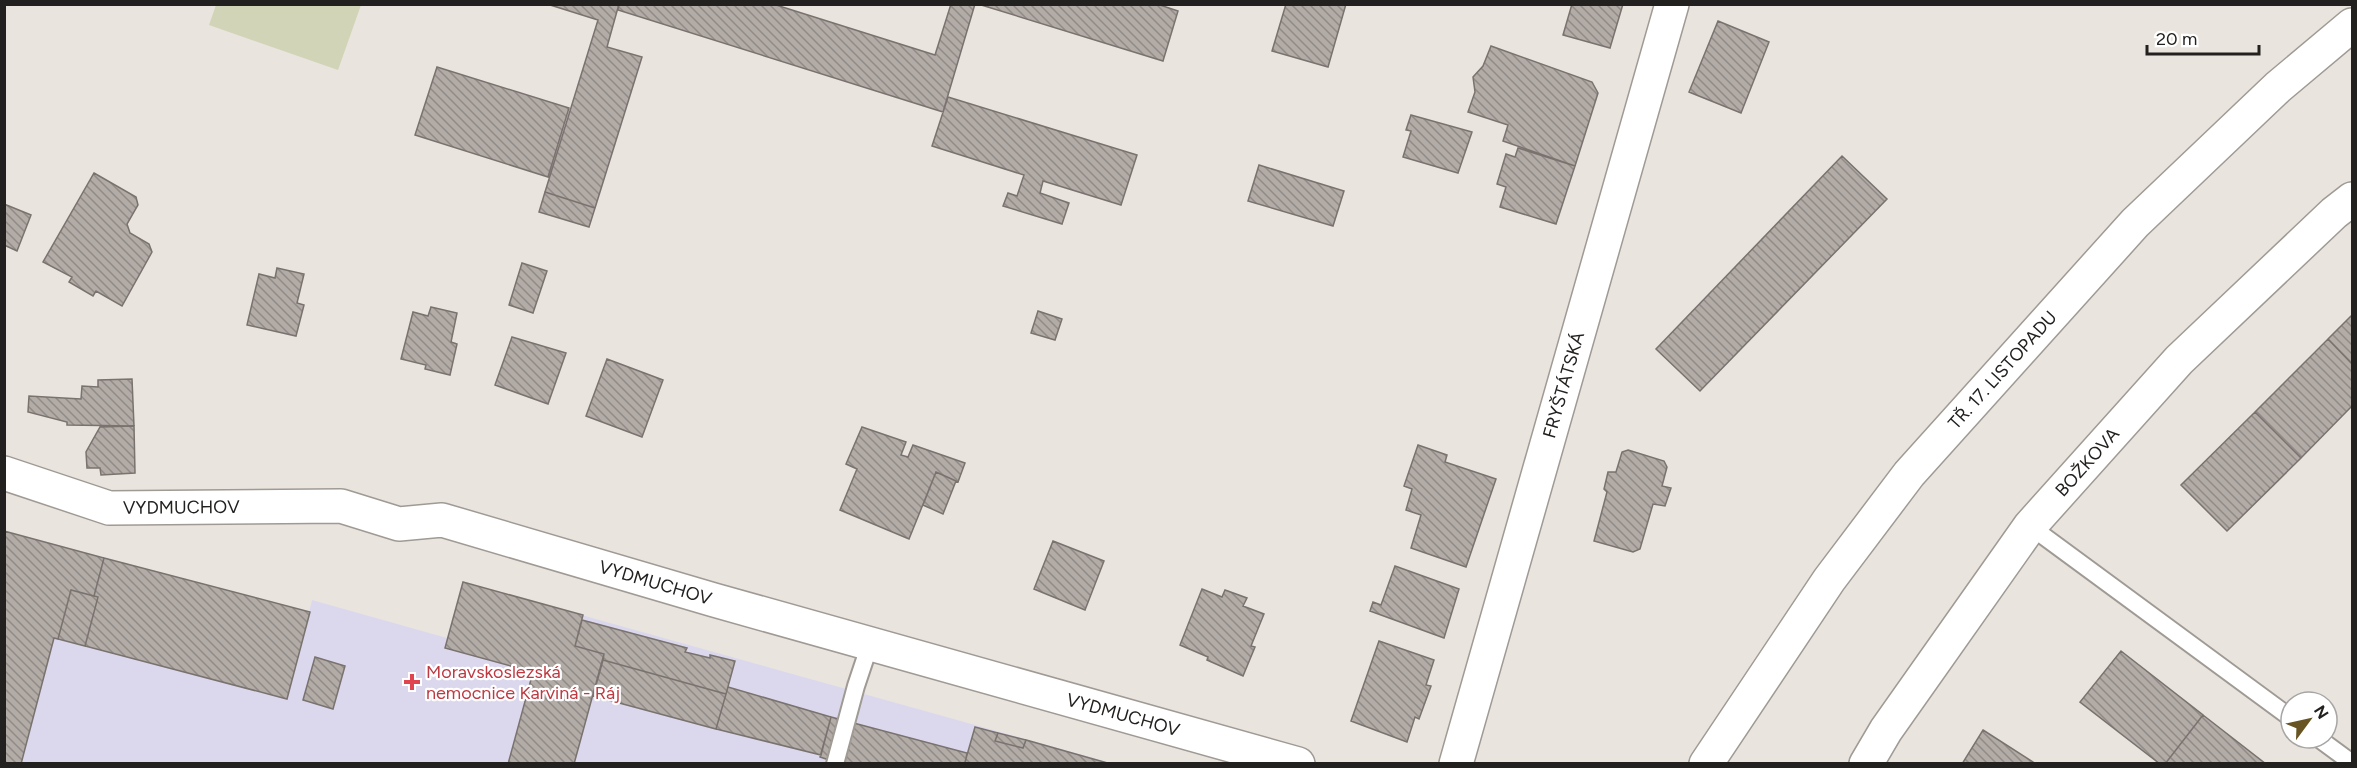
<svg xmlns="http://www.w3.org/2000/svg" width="2357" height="768" font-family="Figtree,sans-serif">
<defs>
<pattern id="building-back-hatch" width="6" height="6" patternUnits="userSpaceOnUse" patternTransform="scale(1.5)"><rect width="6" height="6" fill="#b2aba6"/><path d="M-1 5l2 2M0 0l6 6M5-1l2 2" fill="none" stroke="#908b87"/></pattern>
</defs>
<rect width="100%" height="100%" fill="#e9e4de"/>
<path fill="#dbd8ee" d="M4 531 309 612 312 600 447 638 463 582 1111 763H5Z"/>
<path fill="#d1d4b7" d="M216 5V4L361 5 338 70 209 25Z"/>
<path fill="url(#building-back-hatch)" stroke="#79726e" stroke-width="1.5" d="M547 4H619L607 47 642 57 595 208 545 192 598 20Z
M619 4H773L935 55 951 4H975L943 112 618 10Z
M978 4H1157L1178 11 1163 61Z
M1286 4H1346L1328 67 1272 51Z
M1572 4H1623L1610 48 1563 35Z
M1718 21 1769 42 1741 113 1689 92Z
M1491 46 1592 82 1598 93 1575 166 1503 141 1508 125 1468 112 1475 92 1473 77 1483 66Z
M437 67 569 108 548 177 415 135Z
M948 97 1137 155 1121 205 1043 181 1040 193 1069 203 1062 224 1003 206 1008 193 1017 196 1024 175 932 146Z
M1411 115 1472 132 1458 173 1403 157 1411 131 1406 130Z
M1518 148 1575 166 1556 224 1500 207 1506 187 1497 184 1506 154 1515 157Z
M1842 156 1887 199 1700 391 1656 349Z
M1259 165 1344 191 1333 226 1248 201Z
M94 173 136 197 138 205 127 224 130 233 149 244 152 252 122 306 96 291 93 296 69 282 72 277 43 262Z
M545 192 595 208 589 227 539 212Z
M4 204 31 215 17 251 4 245Z
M522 263 547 271 533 313 509 305Z
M277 268 304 274 297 303 304 305 296 336 247 325 259 274 275 278Z
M431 307 457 313 451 342 457 344 450 375 425 369 426 365 401 359 413 312 428 316Z
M1038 311 1062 319 1055 340 1031 333Z
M2352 315V364L2328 339Z
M512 337 566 353 548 404 495 385Z
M2328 339 2352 364V406L2301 458 2255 412Z
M607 359 663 380 642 437 586 416Z
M132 379 134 426 67 425V422L28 412 29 396 81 399 82 386 98 387V380Z
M2255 412 2301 458 2227 531 2181 485Z
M134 426 135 473 101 475 100 468H87L86 452 100 427Z
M862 427 906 442 901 455 908 457 913 445 965 463 958 482 936 472 909 539 840 510 857 469 846 464Z
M1418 445 1447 455 1445 462 1496 479 1466 567 1411 548 1421 515 1406 510 1412 489 1404 486Z
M1628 450 1664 461 1667 467 1662 486 1671 488 1665 506 1653 504 1640 549 1633 552 1594 541 1607 492 1604 489 1608 472H1616L1622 452Z
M936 472 956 481 943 514 923 505Z
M4 531 104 558 94 596 71 590 58 639 54 638 21 764H4Z
M1053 541 1104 561 1085 610 1034 589Z
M104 558 310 612 287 699 85 646 98 597 94 596Z
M1395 566 1459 589 1444 638 1370 611 1373 602 1381 605Z
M463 582 583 615 575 646 604 654 574 764H508L533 672 445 648Z
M1202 589 1222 597 1225 590 1247 598 1243 606 1264 614 1251 646 1255 647 1243 676 1207 660 1208 657 1180 645Z
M71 590 98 597 85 646 58 639Z
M582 620 687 648 685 652 710 658V655L735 661 726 694 603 660 604 654 575 646Z
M1379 641 1434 660 1426 685 1431 686 1419 719 1415 717 1407 742 1351 721Z
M2121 651 2203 715 2165 764H2160L2080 702Z
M315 657 345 666 333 709 303 700Z
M603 660 726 694 716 729 593 696Z
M728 687 831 717 821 755 716 729Z
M2203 715 2266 764H2165Z
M831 717 967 753 965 764H841L820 757Z
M975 727 998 733 995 741 1023 748 1026 740 1111 764H971L965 762Z
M1983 730 2036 764H1962Z
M998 733 1026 740 1023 748 995 741Z"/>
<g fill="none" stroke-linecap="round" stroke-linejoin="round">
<defs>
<path id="service" d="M2030 526 2291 718
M2318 738 2352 763
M835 764 856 686 870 644"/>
<g id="minor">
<path id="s1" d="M4 473 109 508 341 506 399 524 442 520 714 600 1298 764"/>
<path id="s2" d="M1456 764 1672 4"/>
<path id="s3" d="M1866 764 1886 730 2030 526 2179 360 2334 213 2352 199"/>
</g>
<g id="primary">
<path id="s4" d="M1706 764 1829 580 1909 474 2135 223 2278 87 2352 25"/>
</g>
</defs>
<use href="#service" stroke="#a09a94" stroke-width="20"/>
<use href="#minor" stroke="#a09a94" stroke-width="36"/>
<use href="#primary" stroke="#a09a94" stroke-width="36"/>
<use href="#service" stroke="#fff" stroke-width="16"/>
<use href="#minor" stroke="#fff" stroke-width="33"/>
<use href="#primary" stroke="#fff" stroke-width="33"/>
</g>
<path fill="#e0444e" stroke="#fff" stroke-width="2" d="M409 673h6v6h6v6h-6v6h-6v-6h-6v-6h6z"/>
<g text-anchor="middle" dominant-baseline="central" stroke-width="4.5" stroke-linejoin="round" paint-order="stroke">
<g font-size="18" fill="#23211f" stroke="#fff">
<text stroke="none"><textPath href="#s4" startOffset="494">TŘ. 17. LISTOPADU</textPath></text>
<text stroke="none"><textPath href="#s2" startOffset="394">FRYŠTÁTSKÁ</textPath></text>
<text stroke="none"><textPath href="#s3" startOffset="375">BOŽKOVA</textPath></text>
<text stroke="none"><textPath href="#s1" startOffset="183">VYDMUCHOV</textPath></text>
<text stroke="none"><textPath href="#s1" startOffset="669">VYDMUCHOV</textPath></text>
<text stroke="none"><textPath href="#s1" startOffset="1155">VYDMUCHOV</textPath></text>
</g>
<g font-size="18" fill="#be3a42" stroke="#fff" text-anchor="start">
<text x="426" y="672">Moravskoslezská<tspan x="426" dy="21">nemocnice Karviná - Ráj</tspan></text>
</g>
</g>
<rect width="2357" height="768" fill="none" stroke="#23211f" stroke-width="12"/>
<g transform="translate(2309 720) rotate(57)"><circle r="28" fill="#ffffff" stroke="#a7a6a5" stroke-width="1.5"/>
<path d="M0-4.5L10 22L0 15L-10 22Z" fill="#675422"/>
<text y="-9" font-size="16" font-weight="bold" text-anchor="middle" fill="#23211f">N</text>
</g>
<path d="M2147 45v9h112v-9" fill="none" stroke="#23211f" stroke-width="3"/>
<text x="2156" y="45" font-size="18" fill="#23211f" stroke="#ffffff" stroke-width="4.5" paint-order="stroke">20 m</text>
</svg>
